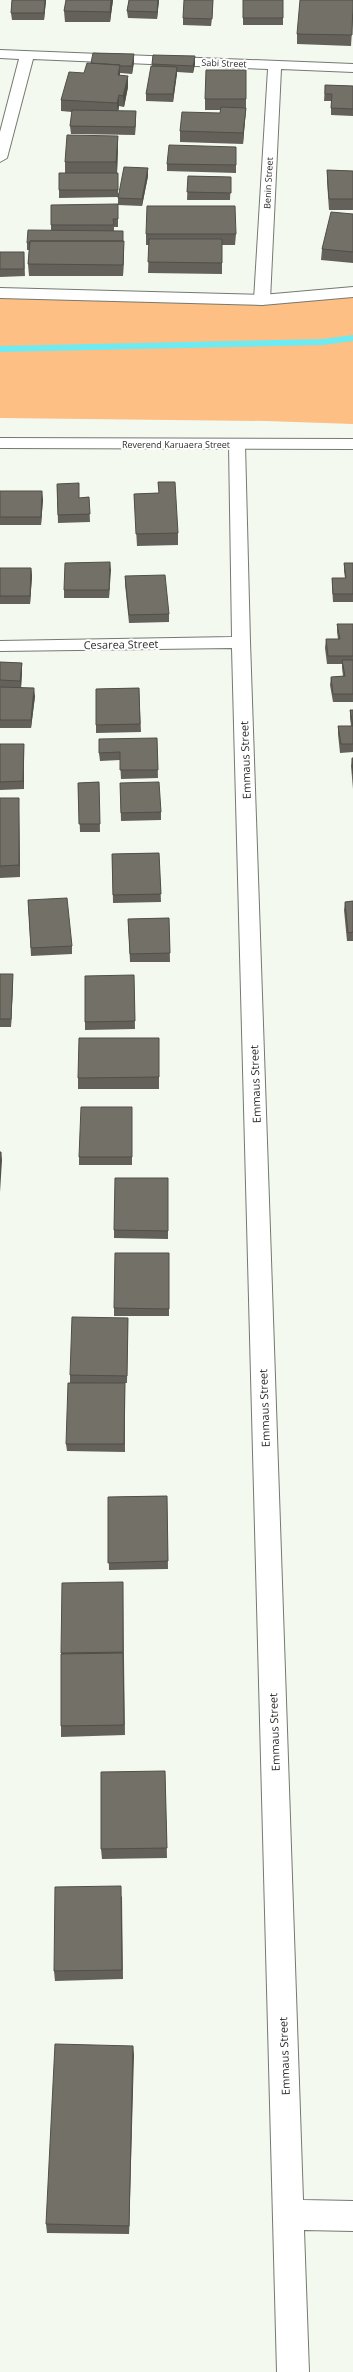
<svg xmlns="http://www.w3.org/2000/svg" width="353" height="2372" font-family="'Open Sans',sans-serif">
<rect width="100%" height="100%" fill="#f3f9ef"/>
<path fill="#fdbf84" d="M353 291V424L266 421 0 418V294L263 303Z"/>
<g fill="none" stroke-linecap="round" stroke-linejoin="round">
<path fill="#6debf2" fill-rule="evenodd" d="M353 335V341L323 345 0 352V346L323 339Z"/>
<defs>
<path id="lane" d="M353 287V297L262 305 0 298V288L262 295Z"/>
<path id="street" d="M0 50 353 64V72L281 69 270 300 267 303 262 305 254 300 268 69 33 59 7 158 0 162V132L19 59 0 58Z
M237 439 243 441 245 444 250 642 303 2200 353 2201V2231L304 2230 309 2372H277L232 648 0 651V641L232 637 229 444 231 441Z"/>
<path id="secondary" d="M0 438 353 439V449L0 448Z"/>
</defs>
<use href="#lane" stroke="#747a71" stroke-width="2"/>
<use href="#street" stroke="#747a71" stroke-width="2"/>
<use href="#secondary" stroke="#747a71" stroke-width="2"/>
<use href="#lane" fill="#fff" fill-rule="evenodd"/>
<use href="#street" fill="#fff" fill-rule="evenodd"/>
<use href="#secondary" fill="#fff" fill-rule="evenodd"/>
</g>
<path fill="#636159" d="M12 0H46L44 20H12L11 13Z
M66 0H113L110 22H65L64 11Z
M129 0H159L157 19 128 18 127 11Z
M213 0 211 26 183 25V18Z
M243 0H283V25H243Z
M353 14 351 46 297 44V34Z
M153 55 195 64 193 73 177 72 173 102 146 101V94L152 66Z
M134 62 132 74 120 73V76H128V87L124 107 119 106 118 111H136L135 135 71 134 70 126 72 112 61 111V100L84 73 91 63Z
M325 85 353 86V116L331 115V101H324Z
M205 99H246V110L243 144 180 142V131L220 113 221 110H205Z
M118 136V147L117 173H118V194L148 168V176L142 206 118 205V197L59 198V190L65 173V162Z
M236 147V173L167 171V164Z
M327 170 353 171V210H329L327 181Z
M188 176 231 177 230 200H187Z
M118 204V227H114V231L123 241 124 252 123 276H29L28 264 29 250H27V243L51 231V225Z
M353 214V263L321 260 322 249Z
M146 234H236L235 245H222V274L148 273 149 245H146Z
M0 252H24L25 276 0 277Z
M158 482 178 533V545L137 546 134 494 159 493Z
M57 484 79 498 89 497 90 522 58 523Z
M0 491 43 499 41 525H0Z
M110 562 109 598H64V590Z
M344 563H353V602H333L332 586V578H345L344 571Z
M0 568H31L32 576 30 604H0Z
M125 576 169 614V622L129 623 125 584Z
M337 624H353V702H333L330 685 331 677 343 676 342 668V664H327L325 648 326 639H338L337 632Z
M0 662 22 663V671L21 687 35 696 31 728H0Z
M139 688 141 732 96 733V689Z
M350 710H353V752L340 753 338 734V726H351L350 718Z
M157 738 158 778 121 779 120 760 100 761 99 753Z
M0 744H24V789L0 790Z
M352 758H353V789L351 766Z
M99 782 100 832H80L78 783Z
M120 783 161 812V820L121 821Z
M0 798 19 810 20 877 0 878Z
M159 853 161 902 113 903 112 854Z
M28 900 72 946V954L31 956Z
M353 901V941H347L344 910 345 902Z
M169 918 170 962H130L128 919Z
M0 974 13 982 11 1027H0Z
M134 975 135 1029 85 1030V1022Z
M159 1038V1089H78V1078Z
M132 1107V1165H79V1157Z
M168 1178V1239L114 1238V1230Z
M169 1253V1316H114V1308Z
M128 1318 127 1383H70V1375Z
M125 1383V1452L67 1451 66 1444Z
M167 1496 168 1569 109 1570 108 1497Z
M123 1582 125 1735 61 1737V1653Z
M165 1771 167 1858 102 1859 101 1849Z
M122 1896 123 1979 55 1981 54 1971Z
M133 2046 129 2234 47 2233 46 2224Z"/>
<path fill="#504f48" d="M45 0H46L44 20V13Z
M111 0H113L110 22V12Z
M158 0H159L157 19V12Z
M213 0 211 26 212 19Z
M134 54V62L132 74V66Z
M195 56V64L193 73V66Z
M120 65V75H118Z
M177 67V74L173 102V94Z
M128 76V87L124 107 123 96Z
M119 95V106L118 114 117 103Z
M246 108 245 119 243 144V133Z
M136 111V119L135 135V127Z
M118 136V147L117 173 116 162Z
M148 168V176L142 206V199Z
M124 241V252L123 276V265Z
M42 491 43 499 41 525V517Z
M110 562 111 570 109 598V590Z
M31 568 32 576 30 604V596Z
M22 663V671L21 689 20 681Z
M34 688 35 696 31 728V720Z
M24 744V789L23 781Z
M19 798V810L20 877 19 865Z
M13 974V982L11 1027V1019Z
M1 1152 2 1160 0 1192V1173Z
M133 2046 134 2055 129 2234V2226Z"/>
<path fill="#737167" stroke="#504f48" d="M12 0H45L44 13H11Z
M66 0H111L110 12 64 11Z
M129 0H158L157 12 127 11Z
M184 0H213L212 19 183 18Z
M243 0H283V18H243Z
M300 0H353L352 35 297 34Z
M93 53 134 54 132 66H120V65L91 63Z
M153 55 195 56 193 66 152 64Z
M87 63 120 65 118 75 128 76 123 96 119 95 117 103 61 100 69 72 84 73Z
M151 66 177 67 173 94H146Z
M206 70H246V99H205Z
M325 85 353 86V109L331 108 332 94H325Z
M221 107 246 108 243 133 180 131 182 112 220 113Z
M72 110 136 111 135 127 70 126Z
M67 135 118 136 116 162H65Z
M169 145 236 147V165L167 164Z
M124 167 148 168 142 199 118 198Z
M327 170 353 171V199H329Z
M59 173H118V190H59Z
M188 176 231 177V193L187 192Z
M118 204V219H113L114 225H51V205Z
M147 206H235L236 234H146Z
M331 212 353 214V252L322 249Z
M28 230 123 231V241H30V243H27Z
M149 239H222V263L148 262Z
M30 241H124L123 265 28 264Z
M0 252H24V269H0Z
M158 482H175L178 533 136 534 134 494 159 493Z
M79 483V498L89 497 90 514 58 515 57 484Z
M0 491H42L41 517H0Z
M110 562 109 590H64L65 563Z
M344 563H353V594H333L332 578H346Z
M0 568H31L30 596H0Z
M165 575 169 614 129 615 125 576Z
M337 624H353V656H328L326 639H340Z
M342 660H353V694H333L331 677 345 676Z
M0 662 22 663 20 681 0 680Z
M0 687 34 688 31 720H0Z
M139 688 140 724 96 725V689Z
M350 710H353V744H341L338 726H353Z
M157 738 158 770H120V752L99 753V739Z
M0 744H24L23 781 0 782Z
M352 758H353V774Z
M99 782 100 824H79L78 783Z
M159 782 161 812 121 813 120 783Z
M0 798H19V865L0 866Z
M159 853 161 894 113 895 112 854Z
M67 898 72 946 31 948 28 900Z
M353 901V932L348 933 345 902Z
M169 918 170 953 130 954 128 919Z
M0 974H13L11 1019H0Z
M134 975 135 1021 85 1022V976Z
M79 1038H159V1077L78 1078Z
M81 1107H132V1157H79Z
M0 1152H1L0 1173Z
M115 1178H168V1231L114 1230Z
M115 1253H169V1309L114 1308Z
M72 1317 128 1318 127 1376 70 1375Z
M68 1383H125L124 1444H66Z
M167 1496 168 1561 108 1563V1497Z
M123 1582V1652L61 1653 62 1583Z
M123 1653 124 1725 61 1726V1654Z
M165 1771 167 1848 101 1849V1772Z
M121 1886 122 1970 54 1971 55 1887Z
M55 2044 133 2046 129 2226 46 2224Z"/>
<g text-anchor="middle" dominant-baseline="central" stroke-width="4" stroke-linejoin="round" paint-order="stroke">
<g font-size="9" fill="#2e302d" stroke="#fff">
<text transform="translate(224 63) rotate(2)">Sabi Street</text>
<text transform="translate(268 183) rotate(-87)">Benin Street</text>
<text x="176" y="444">Reverend Karuaera Street</text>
</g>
<g font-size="11" fill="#2e302d" stroke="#fff">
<text transform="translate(121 644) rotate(-1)">Cesarea Street</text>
<text transform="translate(245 760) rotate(-92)">Emmaus Street</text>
<text transform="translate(255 1084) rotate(-92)">Emmaus Street</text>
<text transform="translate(264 1408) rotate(-92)">Emmaus Street</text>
<text transform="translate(274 1732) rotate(-92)">Emmaus Street</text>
<text transform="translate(284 2056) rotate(-92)">Emmaus Street</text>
</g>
</g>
</svg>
